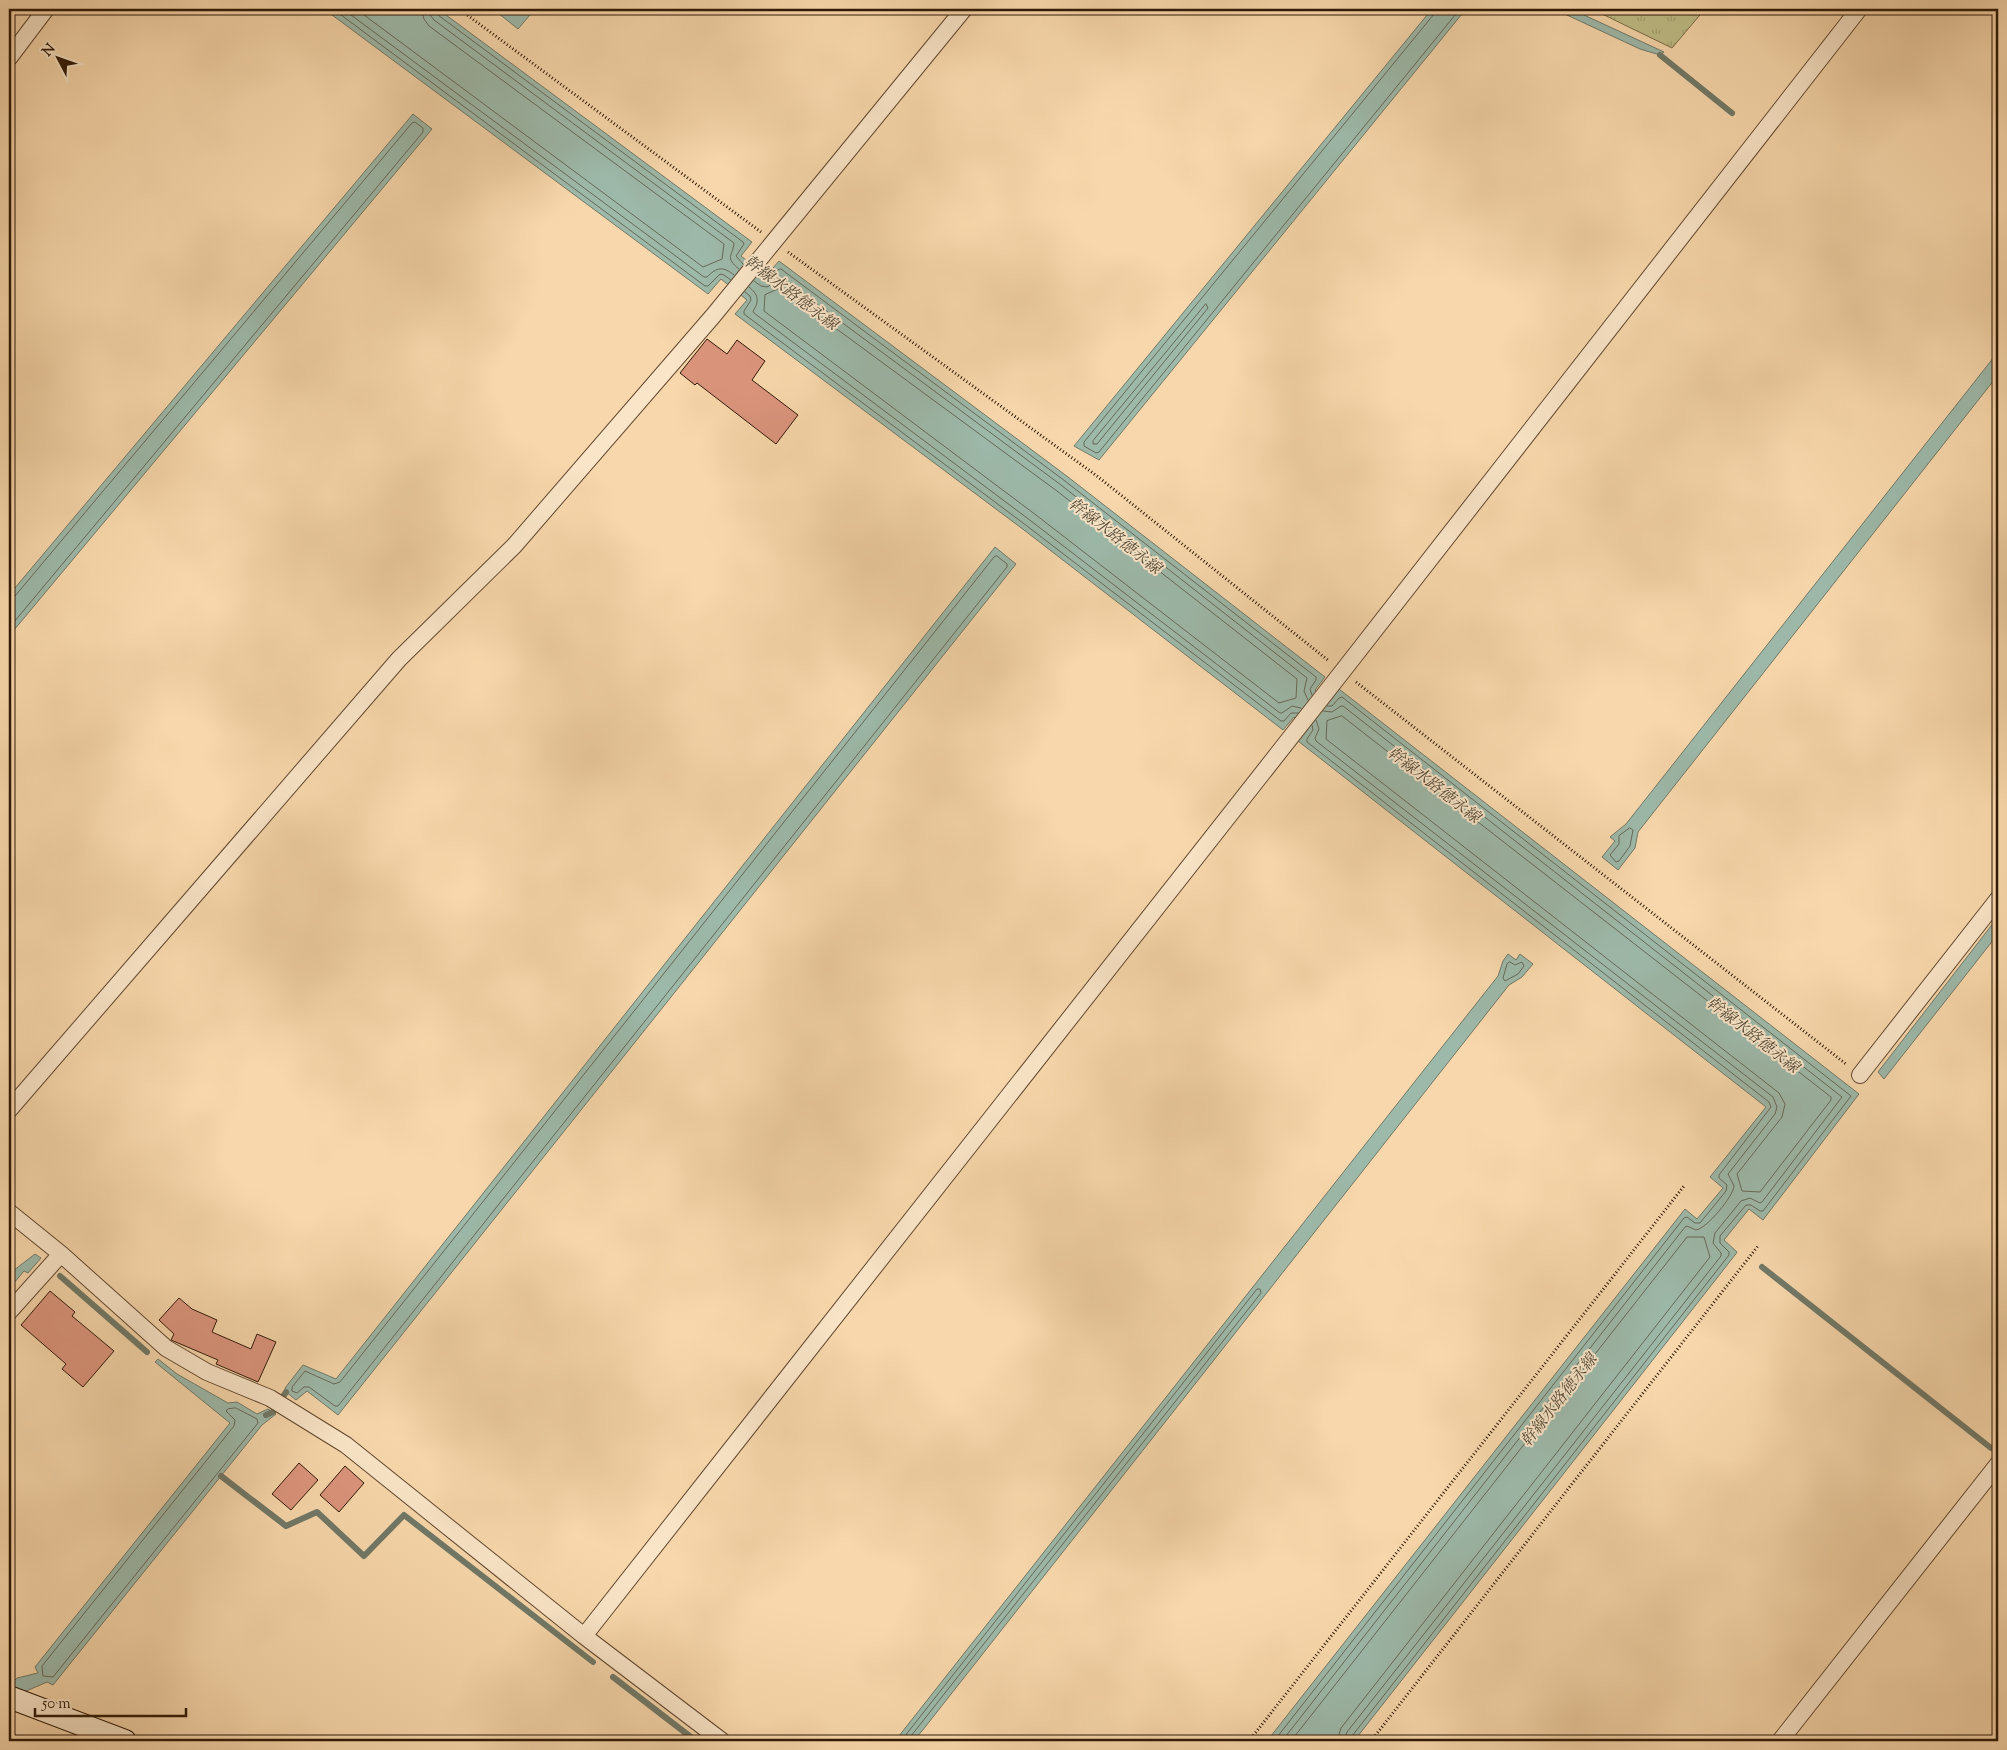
<svg xmlns="http://www.w3.org/2000/svg" width="2007" height="1750" font-family="'Sorts Mill Goudy','Noto Serif JP',serif">
<defs>
<pattern id="grass-tufts" width="24" height="20" patternUnits="userSpaceOnUse" patternTransform="scale(1.25)"><rect width="24" height="20" fill="#bfbd87"/><path d="M3 7l-1-3M5 7V3M7 7l1-3M15 17l-1-3M17 17v-4M19 17l1-3" fill="none" stroke="#a4a273"/></pattern>
</defs>
<rect width="100%" height="100%" fill="#f7d7ab"/>
<filter id="stains"><feTurbulence type="fractalNoise" baseFrequency=".004" numOctaves="4"/><feColorMatrix values="0 0 0 0 .2 0 0 0 0 .09 0 0 0 0 .02 0 0 0 .5 -.17"/></filter>
<radialGradient id="worn" r=".72"><stop offset=".6" stop-color="#630" stop-opacity="0"/><stop offset="1" stop-color="#630" stop-opacity=".3"/></radialGradient>
<path fill="url(#grass-tufts)" stroke="#786b46" d="M1600 9H1705L1672 48 1598 12Z"/>
<path fill="#9db9aa" stroke="#717968" d="M324 9H438L752 242 741 256 766 276 779 261 1068 477 1325 677 1315 690 1329 702 1339 689 1859 1094 1763 1220 1749 1209 1724 1240 1737 1252 1735 1255 1354 1741H1267L1685 1209 1697 1219 1723 1188 1710 1177 1766 1107 1298 741 1308 728 1294 717 1283 730 1024 530 735 314 747 300 721 279 708 294Z
M502 9H535L518 29 498 13Z
M1432 9H1466L1099 460 1074 446Z
M1554 9H1571L1664 52 1660 55 1640 49Z
M413 114 432 129 9 636V595Z
M1998 352V375L1638 832 1635 848 1618 870 1602 857 1615 841 1610 837 1626 824Z
M995 547 1016 564 338 1415 307 1391 296 1400 286 1392 285 1388 303 1365 336 1379Z
M1998 917V934L1884 1079 1878 1072Z
M1508 954 1516 960 1520 954 1533 964 1522 977 1509 985 922 1731 913 1741H895L1498 976 1503 961Z
M35 1254 41 1258 28 1273 24 1271 9 1289V1274Z
M158 1359 177 1374 228 1403 237 1402 257 1414 268 1409 276 1414 262 1425 53 1685 47 1682 24 1692 9 1686 17 1678 38 1673 35 1667 230 1423 155 1362Z"/>
<g fill="none" stroke-linecap="round" stroke-linejoin="round">
<path stroke="#666958" stroke-width="1" d="M333 9 705 286H708L720 274 724 275 731 280
M343 9 704 277H707C717 267 723 266 734 275
M356 9 703 267 722 259 724 244 429 26 424 19 421 9
M429 9 430 15 434 20 734 243C733 256 724 257 739 269
M435 9 438 15 743 242 744 244 736 256 743 264
M1435 9 1434 14 1084 442V446L1096 453 1099 452 1460 9
M758 276 764 280H768L779 269H781L1065 481 1316 677V680L1310 689 1312 695
M754 281 761 286 767 287 782 278 1061 485 1307 678 1304 691 1308 700
M749 287C758 294 760 301 753 311L754 313 1031 521 1280 713H1282L1292 706 1301 708
M781 288 1057 491 1297 679 1296 698 1279 703 1036 515 764 311 765 295Z
M745 292 750 296 751 300 744 311V314L1027 526 1281 721H1284L1291 713H1298
M1206 304 1208 308 1097 444H1093V441Z
M997 556 1007 564V567L338 1406H335L309 1387H304L297 1393 292 1391V1387L305 1371 334 1384 340 1382 994 557Z
M9 598 15 596 412 123 415 122 423 128V132L9 628
M1327 706H1332L1339 698 1342 697 1851 1096 1763 1211H1760L1751 1205H1746L1720 1236V1243L1729 1252V1255L1352 1736 1350 1741
M1323 711 1332 712 1341 706H1343L1842 1097 1762 1202 1760 1203 1750 1198 1741 1201 1715 1233 1713 1243 1721 1253V1256L1347 1732 1344 1741
M1342 716 1831 1097V1100L1760 1192 1742 1191 1737 1174 1782 1117 1785 1104 1779 1093 1326 739 1327 721Z
M1630 828 1633 830 1630 846 1619 861 1616 862 1610 855 1619 844V836Z
M1510 962 1515 965 1522 962 1524 966 1518 974 1505 981 1503 978 1507 964Z
M236 1408 257 1419 258 1423 53 1677 43 1676 42 1666 234 1426 235 1420 226 1411 228 1409Z
M901 1741 1257 1289H1260L1261 1293 911 1736 910 1741
M1274 1741 1684 1218 1687 1217 1695 1223H1700L1726 1191 1727 1185 1719 1178V1175L1771 1107 1769 1102 1307 742V739L1313 730 1312 725
M1282 1741 1685 1227 1687 1226 1696 1230C1707 1228 1733 1197 1734 1186L1728 1174 1775 1114 1777 1107 1773 1097 1316 741 1315 738 1319 729 1316 720
M1291 1741 1687 1237H1704L1710 1257 1341 1728 1337 1741"/>
<path stroke="#717968" stroke-width="6" d="M1660 55 1732 113
M1762 1267 1991 1448
M60 1276 147 1352
M266 1415 273 1412 286 1392
M221 1476 286 1526 317 1512 364 1556 404 1515 593 1662
M613 1677 696 1741"/>
</g>
<path fill="#dc957d" stroke="#301906" d="M707 339 727 354 737 340 765 361 752 380 798 415 776 444 697 383 695 385 680 373Z
M50 1291 75 1312 72 1316 114 1351 83 1387 62 1369 66 1364 21 1325Z
M179 1298 192 1309 217 1320 212 1332 251 1349 257 1334 276 1342 258 1382 216 1364 218 1360 171 1340 174 1334 159 1320Z
M299 1463 318 1480 291 1510 272 1494Z
M345 1466 364 1483 339 1512 320 1495Z"/>
<g fill="none" stroke-linecap="round" stroke-linejoin="round">
<defs>
<path id="street" d="M9 58 46 9
M1860 1075 1998 899
M9 1110 399 659 514 546 713 316 964 9
M9 1212 61 1254 166 1348 207 1372 270 1398 346 1445 584 1636 722 1741
M9 1312 61 1254
M584 1636 1342 672 1859 9
M1780 1741 1998 1464"/>
<path id="secondary" d="M9 1697 125 1741"/>
</defs>
<use href="#street" stroke="#62482f" stroke-width="18"/>
<use href="#secondary" stroke="#301906" stroke-width="24"/>
<path stroke="#301906" stroke-width="3" stroke-dasharray="1 2.5" stroke-linecap="butt" d="M459 9 761 232
M788 252 1097 476 1329 661
M1356 682 1846 1064
M1249 1741 1684 1186
M1371 1741 1758 1246"/>
<use href="#street" stroke="#fae5c8" stroke-width="16"/>
<use href="#secondary" stroke="#fae5c8" stroke-width="22"/>
</g>
<g text-anchor="middle" dominant-baseline="central" stroke-width="4" stroke-linejoin="round" paint-order="stroke">
<g font-size="16" font-style="italic" fill="#514937" stroke="#fae5c8">
<text transform="translate(790 294) rotate(37)">幹線水路徳永線</text>
<text transform="translate(1114 537) rotate(38)">幹線水路徳永線</text>
<text transform="translate(1433 786) rotate(38)">幹線水路徳永線</text>
<text transform="translate(1752 1036) rotate(38)">幹線水路徳永線</text>
<text transform="translate(1560 1401) rotate(-52)">幹線水路徳永線</text>
</g>
</g>
<rect width="2007" height="1750" fill="none" stroke="#f7d7ab" stroke-width="30"/>
<rect x="10" y="10" width="1987" height="1730" fill="none" stroke="#301906" stroke-width="2.5"/>
<rect x="15" y="15" width="1977" height="1720" fill="none" stroke="#301906"/>
<g transform="translate(58 58) rotate(311)" stroke="#fae5c8" stroke-width="4" paint-order="stroke">
<path d="M0-4L9 19L0 12L-9 19Z" fill="#301906"/>
<text y="-8" font-size="14" font-weight="bold" text-anchor="middle" fill="#301906">N</text>
</g>
<path d="M35 1708v8h151v-8" fill="none" stroke="#301906" stroke-width="2.5"/>
<text x="42" y="1708" font-size="15" fill="#301906" stroke="#fae5c8" stroke-width="4" paint-order="stroke">50 m</text>
<rect width="100%" height="100%" filter="url(#stains)"/>
<rect width="100%" height="100%" fill="url(#worn)"/>
</svg>
